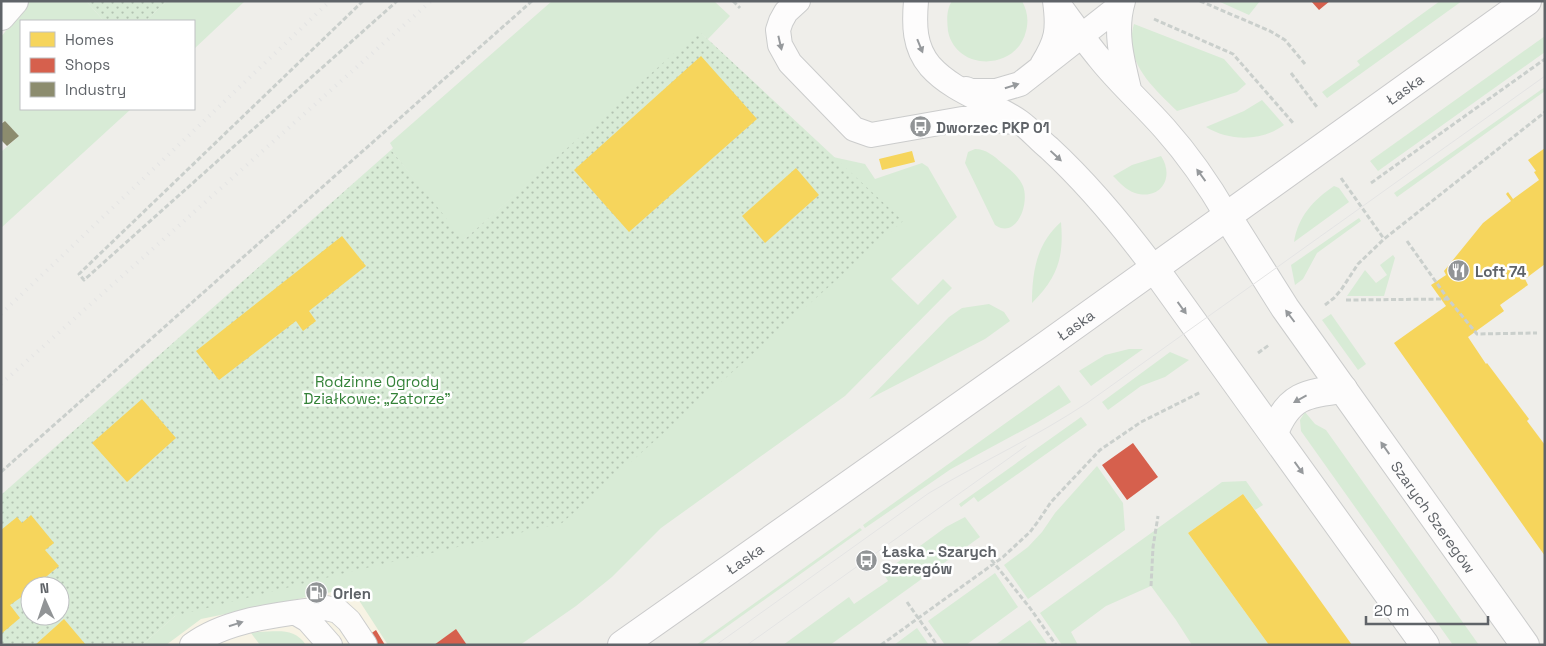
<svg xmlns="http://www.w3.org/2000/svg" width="1546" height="646" font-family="'Space Grotesk',sans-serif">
<defs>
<pattern id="garden-dots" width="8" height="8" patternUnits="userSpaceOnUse" patternTransform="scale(1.25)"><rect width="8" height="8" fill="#d8ebd6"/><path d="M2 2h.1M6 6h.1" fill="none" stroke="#b2c2b1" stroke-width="1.8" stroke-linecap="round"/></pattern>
</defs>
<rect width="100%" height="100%" fill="#efeeea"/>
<path fill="#f7f3e4" d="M357 570 396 645H142L175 616Z"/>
<path fill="#d8ebd6" d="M29 1H86L104 21H21V109H131L1 228V152L19 136 5 121 1 122V37Z
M167 1H245L194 49V21H145Z
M552 1H714L730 16 708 39 699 32 463 241 391 150 393 148 390 143Z
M952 1H1022C1027 10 1029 20 1026 31 1017 71 956 72 948 31 947 21 946 10 952 1Z
M1218 1H1260L1249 15Z
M1440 1H1462L1327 98 1322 92 1360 65 1357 61Z
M1134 24 1224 59 1246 84 1237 92 1177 111C1153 87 1123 62 1134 24Z
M1545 36V52L1378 171 1370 161Z
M1545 87V91L1397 197 1394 193Z
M1262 100 1284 125C1261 142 1229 141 1206 127L1244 111Z
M975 149C986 149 994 156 1002 163 1010 170 1019 176 1023 186 1030 204 1016 240 995 225L965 163 968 152Z
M1161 156C1175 177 1161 201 1135 193 1126 190 1120 183 1113 176L1132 165Z
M833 157 865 164 875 179 922 163 928 167 957 217 891 279 918 305 943 279 952 288 845 396 661 528 612 577 576 606 520 645H467L456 630 434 645H388L351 588 201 619 166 645H142L175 616 902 221Z
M1334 186 1339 188 1349 202 1294 242C1298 217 1313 200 1334 186Z
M1359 218 1361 221 1317 253 1303 279 1295 285 1291 265Z
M1061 222C1064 257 1058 277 1032 303 1032 271 1037 243 1061 222Z
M1393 255 1395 258 1384 296H1347L1365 270 1376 283 1387 275 1380 265Z
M989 304 1004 312 1010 321 985 339 869 399 949 317 962 308Z
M1331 314 1366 364 1358 370 1322 320Z
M1129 349H1143L1091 386 1079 371 1105 355Z
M1170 352 1189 360 1165 377 1141 386 1108 410 1102 402Z
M1059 385 1071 402 1038 422 951 469 865 528 863 525Z
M1305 412 1315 424 1326 430 1479 645H1453L1301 431 1300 420Z
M1081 417 1087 425 978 502 974 497 961 507 959 504Z
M1097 466 1123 503 1125 530 1028 599 1004 565 1028 547 1042 532 1055 513Z
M1246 481 1263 505 1255 510 1243 494 1188 533 1269 645H1192L1176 620 1151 586 1106 606 1071 632 1078 645H1062L1040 613 1222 482Z
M965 517 980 537 830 645H783L849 597 854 604 888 581 883 573 946 527Z
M860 528 862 530 701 645H696Z
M995 573 1018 607 966 645H945L928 621Z
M1030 620 1048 645 1035 643 995 645Z
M917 628 929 645H894Z
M258 632C277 632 294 627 306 645H260L251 633Z"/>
<path fill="url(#garden-dots)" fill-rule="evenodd" d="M86 1H167L145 21H104Z
M699 31 903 221 562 523 357 570 175 616 142 645H1V495L391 150 464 240ZM30 586H60V616H30Z"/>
<path fill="#f6d55c" d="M701 56 757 119 629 232 574 170Z
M1545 148V264L1525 279 1528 285 1500 305 1504 311 1468 337 1486 364 1487 363 1529 419 1527 421 1545 445V556L1394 343 1446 306 1431 285 1446 275 1444 271 1483 223 1511 201 1506 194 1508 192 1513 199 1539 180 1534 172 1536 171 1528 160Z
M912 151 915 162 882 170 879 159Z
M796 168 819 195 765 243 742 216Z
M342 236 366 266 309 311 316 321 303 331 296 321 219 380 196 351Z
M142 399 176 438 127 482 92 443Z
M1243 494 1302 575 1352 645H1269L1188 533Z
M31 515 54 543 45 550 59 566 35 586H30V591L10 605 20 618 1 634V530L17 517 22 523Z
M64 619 86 645H35Z"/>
<path fill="#d6604d" d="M1311 1H1330L1319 10Z
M1133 443 1158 477 1127 500 1102 465Z
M456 629 467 645H434Z
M376 630 385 645H354Z"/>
<path fill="#8c8c6e" d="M5 121 19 136 7 146 1 140V124Z"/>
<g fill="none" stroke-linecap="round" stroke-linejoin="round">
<defs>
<path id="service" d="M798 1 786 12 781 21 778 30 780 45 790 63 854 129 871 135 962 119H984L1014 122
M916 1C914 25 914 47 930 66 954 93 992 102 1020 122 1031 130 1039 140 1049 148 1088 184 1122 225 1154 268
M1056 1C1071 21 1085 41 1100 59 1120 84 1144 105 1165 129 1189 156 1209 185 1227 216
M1123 1C1114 31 1122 60 1129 89
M1042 65C1057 41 1059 30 1055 1
M966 89 971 91H996L1020 84 1122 4
M296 613 308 620 330 645
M192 645C229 618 281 615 326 608L338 611 349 621 365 645"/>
<g id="minor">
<path d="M1 16 14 1"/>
<path id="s1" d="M1227 216 1285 308 1525 645"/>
<path d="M1154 268 1425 645"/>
<path d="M1274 433C1288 396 1306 393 1343 389"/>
</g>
<g id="secondary">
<path id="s2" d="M622 645 1047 345 1527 1"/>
</g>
</defs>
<use href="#service" stroke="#cbcccc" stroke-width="26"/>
<use href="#minor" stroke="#cbcccc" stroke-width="30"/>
<use href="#secondary" stroke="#cacacb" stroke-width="30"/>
<path stroke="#cacfcc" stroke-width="3" stroke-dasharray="5 2.5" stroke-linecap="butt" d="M363 1 79 274 84 280 397 1
M733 1 740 8
M1200 1 1270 31 1285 40 1305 64
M1154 19 1233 54 1294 124
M1291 73 1317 107
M1341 178 1384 239
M1371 183 1545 59
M1407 241 1448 299 1477 334 1537 333
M1346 300 1448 299
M1325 305 1334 298 1341 290 1358 264 1384 239 1545 112
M1258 353 1269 345
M1 472 532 1
M982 548 1030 608 1056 645
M1151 586 1153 547 1158 516
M907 602 937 645
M881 645 1003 557 1030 532 1039 520 1051 502 1100 450 1141 422 1201 392"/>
<use href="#service" stroke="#fdfcfc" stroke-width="24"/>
<use href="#minor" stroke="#fdfcfc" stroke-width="28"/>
<use href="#secondary" stroke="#fdfcfc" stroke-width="28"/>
<path stroke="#e4e4e4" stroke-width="1" d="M716 645 929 493C981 462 1036 437 1087 403L1545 76
M747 645 1026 446"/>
<path stroke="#e4e4e4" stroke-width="4" stroke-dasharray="1 6" stroke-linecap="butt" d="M1 314 330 1
M1 384 431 1"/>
</g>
<defs><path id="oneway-solid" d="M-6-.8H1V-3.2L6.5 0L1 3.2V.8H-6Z" transform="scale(1.25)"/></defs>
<g fill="#96999c">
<use href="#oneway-solid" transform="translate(780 43) rotate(77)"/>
<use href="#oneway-solid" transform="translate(920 46) rotate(68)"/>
<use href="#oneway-solid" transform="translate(1012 86) rotate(-18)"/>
<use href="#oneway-solid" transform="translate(1056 156) rotate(43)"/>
<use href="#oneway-solid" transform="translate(1201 175) rotate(-126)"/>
<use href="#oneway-solid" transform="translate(1182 308) rotate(54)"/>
<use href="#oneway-solid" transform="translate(1290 316) rotate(-127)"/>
<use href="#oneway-solid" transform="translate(1300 399) rotate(151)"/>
<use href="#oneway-solid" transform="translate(1385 448) rotate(-125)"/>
<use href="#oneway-solid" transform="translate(1299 468) rotate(54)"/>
<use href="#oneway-solid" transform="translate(236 624) rotate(-17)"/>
</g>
<defs>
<symbol id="bus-disc" viewBox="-11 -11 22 22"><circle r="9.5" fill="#919496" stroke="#fff"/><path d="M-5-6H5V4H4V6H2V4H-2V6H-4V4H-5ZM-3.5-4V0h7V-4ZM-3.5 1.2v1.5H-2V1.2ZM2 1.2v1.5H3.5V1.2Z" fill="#fff"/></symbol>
<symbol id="restaurant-disc" viewBox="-11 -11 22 22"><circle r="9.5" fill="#919496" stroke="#fff"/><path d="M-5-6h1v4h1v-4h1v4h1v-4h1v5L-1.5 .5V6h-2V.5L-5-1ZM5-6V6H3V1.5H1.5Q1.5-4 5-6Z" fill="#fff"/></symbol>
<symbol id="fuel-disc" viewBox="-11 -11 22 22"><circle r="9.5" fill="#919496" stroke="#fff"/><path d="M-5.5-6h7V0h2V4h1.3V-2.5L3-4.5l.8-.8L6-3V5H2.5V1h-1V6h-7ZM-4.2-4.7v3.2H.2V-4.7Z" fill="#fff"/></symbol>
</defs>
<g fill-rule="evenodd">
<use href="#bus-disc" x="908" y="114" width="25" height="25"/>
<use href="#restaurant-disc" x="1446" y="258" width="25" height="25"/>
<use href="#bus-disc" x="854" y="548" width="25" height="25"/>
<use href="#fuel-disc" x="304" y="580" width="25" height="25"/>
</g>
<g text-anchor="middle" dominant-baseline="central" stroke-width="5" stroke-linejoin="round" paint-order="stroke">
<g font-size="15" fill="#5f6368" stroke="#fff">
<text stroke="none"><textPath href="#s2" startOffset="960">Łaska</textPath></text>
<text stroke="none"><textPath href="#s2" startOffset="555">Łaska</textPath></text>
<text stroke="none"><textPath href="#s1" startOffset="365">Szarych Szeregów</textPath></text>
<text stroke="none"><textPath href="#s2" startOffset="150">Łaska</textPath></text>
</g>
<g font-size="15" font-weight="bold" fill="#5f6368" stroke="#fff" text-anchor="start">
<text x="936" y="127">Dworzec PKP 01</text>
<text x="1475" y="271">Loft 74</text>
<text x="882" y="551">Łaska - Szarych<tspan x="882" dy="17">Szeregów</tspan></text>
<text x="333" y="593">Orlen</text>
</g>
<g font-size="15" fill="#348238" stroke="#fff">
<text x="377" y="381">Rodzinne Ogrody<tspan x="377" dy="17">Działkowe: „Zatorze”</tspan></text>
</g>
</g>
<rect width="1546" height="646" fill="none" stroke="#5f6368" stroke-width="5"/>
<rect x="20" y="20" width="175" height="90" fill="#ffffff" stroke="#bfc1c3"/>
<rect x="30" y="32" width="25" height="15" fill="#f6d55c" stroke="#bfc1c3"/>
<text x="65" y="45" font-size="15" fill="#5f6368">Homes</text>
<rect x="30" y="58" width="25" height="15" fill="#d6604d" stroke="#bfc1c3"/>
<text x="65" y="70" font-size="15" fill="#5f6368">Shops</text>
<rect x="30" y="82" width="25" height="15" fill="#8c8c6e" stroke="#bfc1c3"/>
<text x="65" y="95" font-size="15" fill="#5f6368">Industry</text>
<g transform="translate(45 601) rotate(357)"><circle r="24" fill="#ffffff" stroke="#bfc1c3"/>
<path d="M0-4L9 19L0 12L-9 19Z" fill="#919496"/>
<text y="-8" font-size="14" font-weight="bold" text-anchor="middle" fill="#5f6368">N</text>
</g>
<path d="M1366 616v8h122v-8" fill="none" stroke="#5f6368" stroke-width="2.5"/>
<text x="1374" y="616" font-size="15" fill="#5f6368" stroke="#ffffff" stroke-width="4" paint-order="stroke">20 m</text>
</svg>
